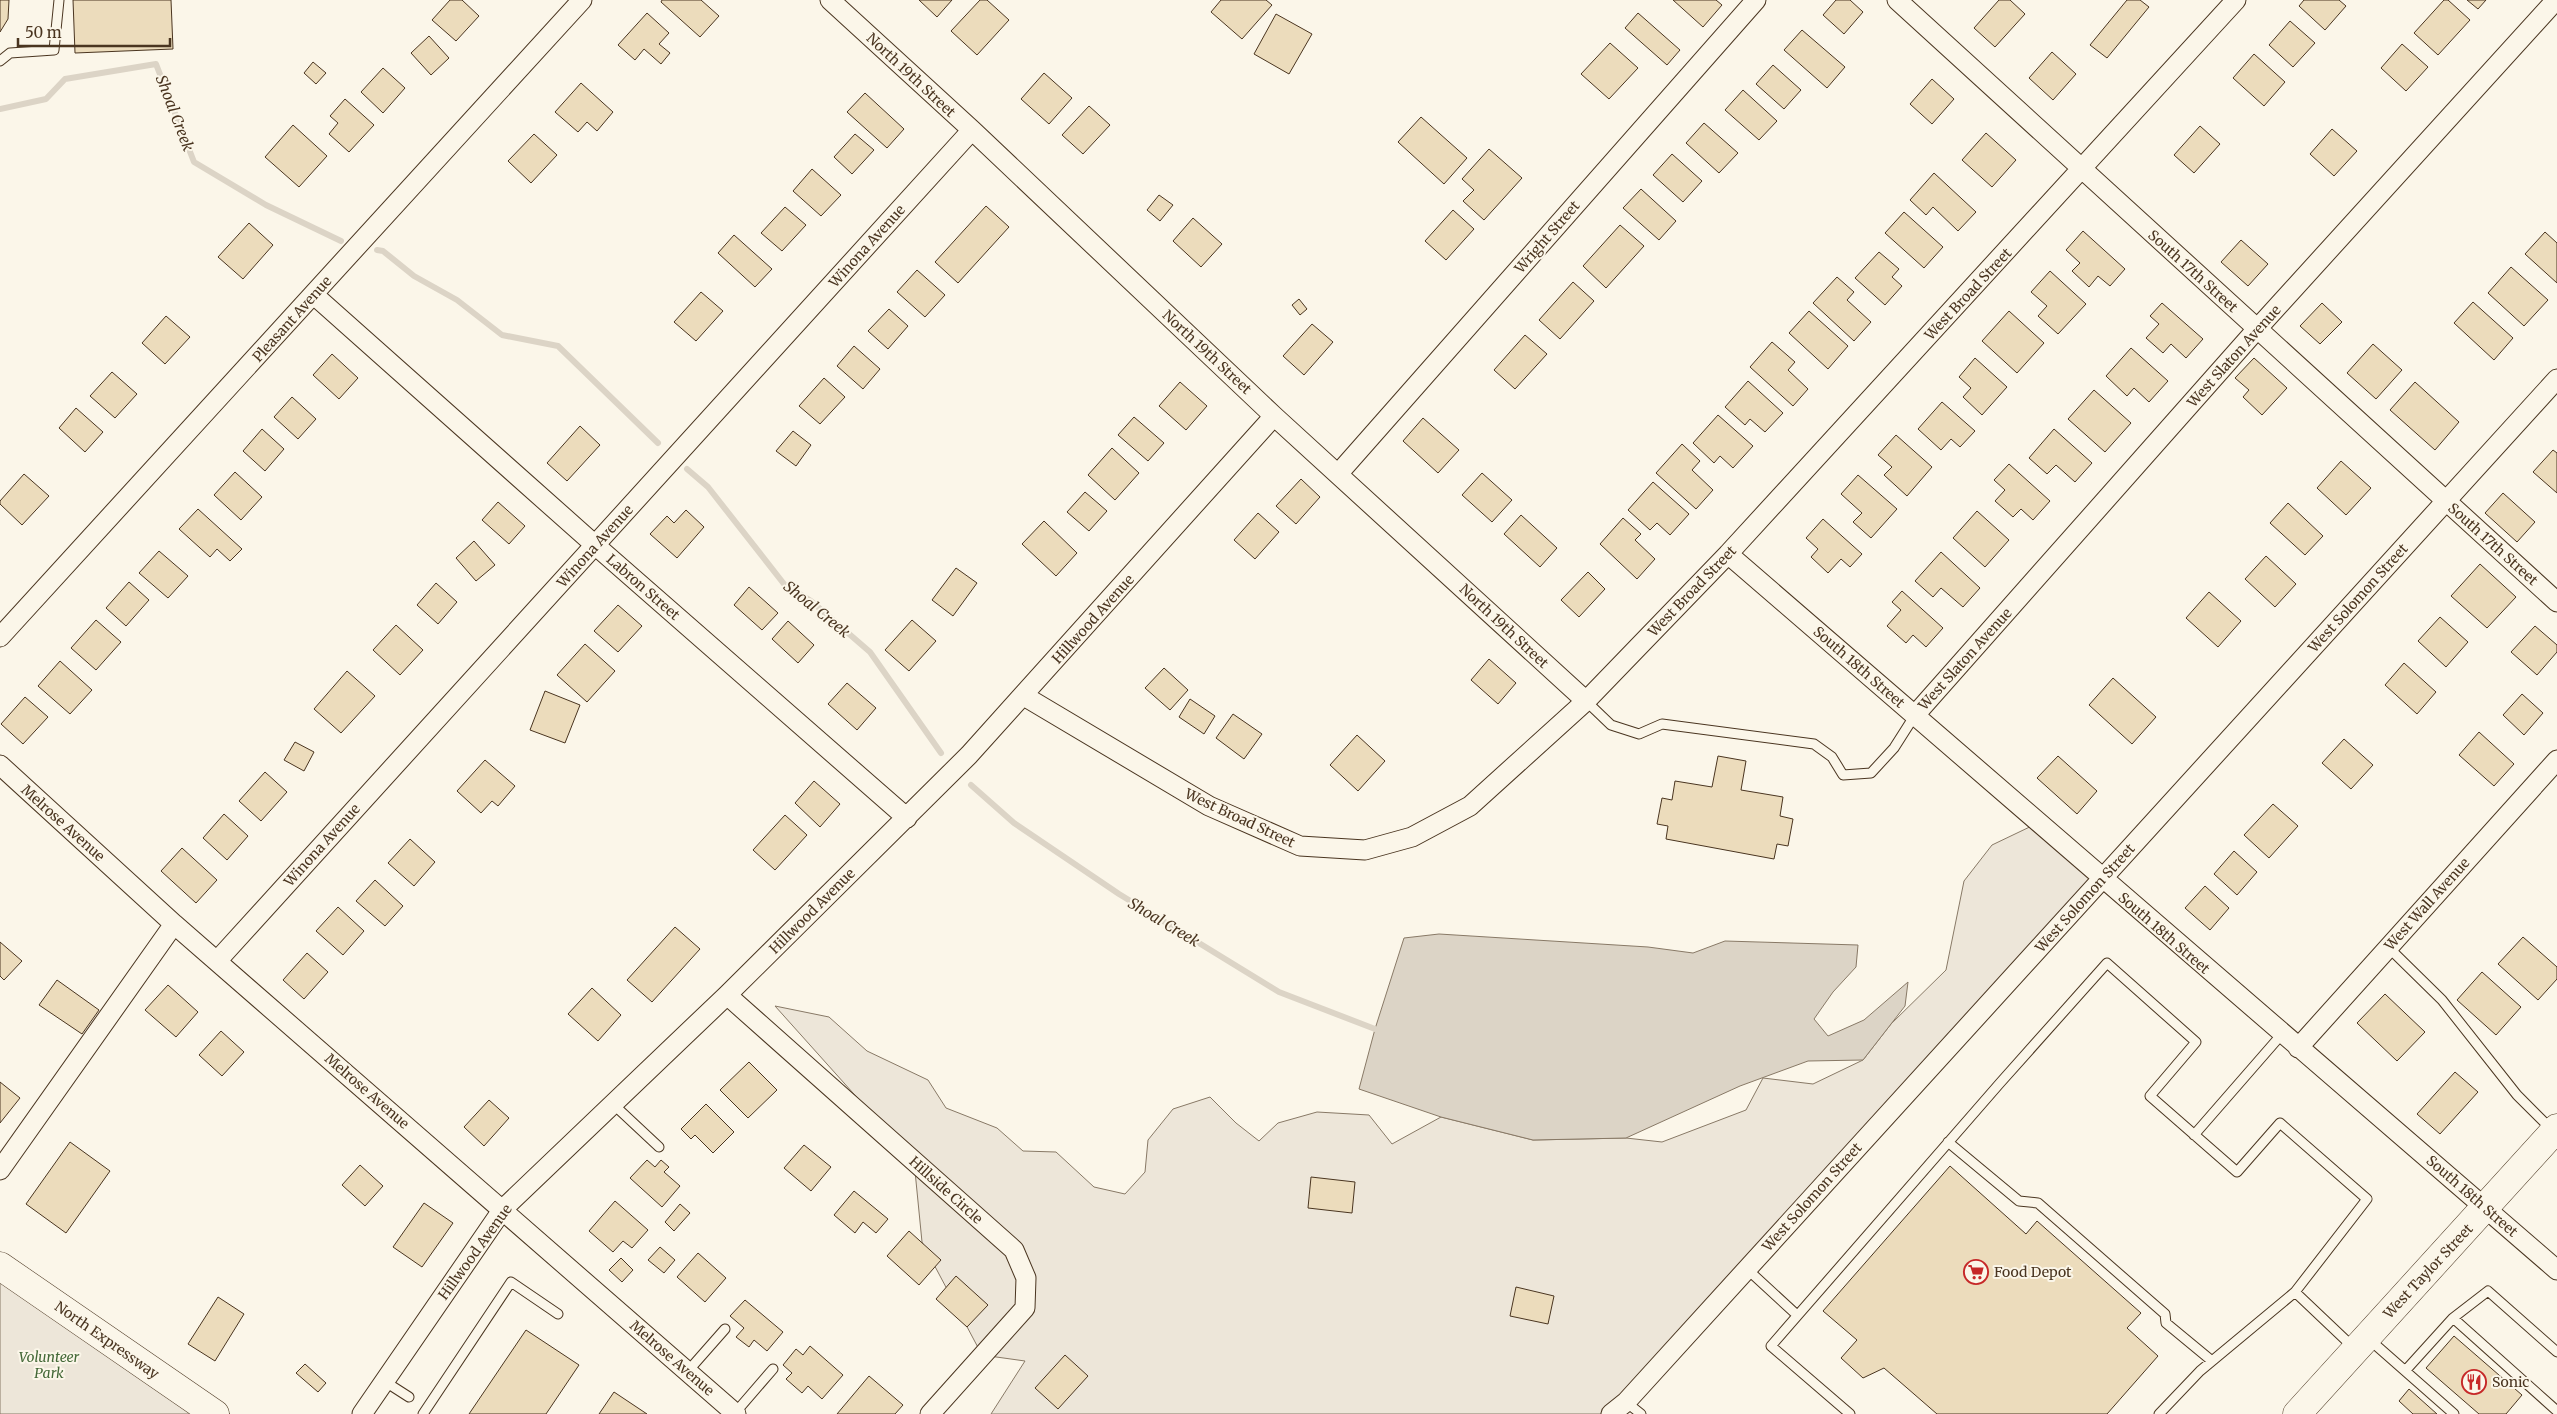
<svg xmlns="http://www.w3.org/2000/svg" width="2557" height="1414" font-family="Merriweather,serif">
<rect width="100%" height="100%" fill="#fbf6e9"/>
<path fill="#ede6d9" stroke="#887966" d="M2038 823 2102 879 1611 1414H991L1025 1361 982 1355 922 1242 914 1161 775 1006 829 1017 867 1051 928 1080 946 1108 997 1128 1023 1151 1056 1152 1094 1187 1125 1194 1145 1172 1148 1140 1173 1109 1210 1097 1236 1123 1259 1141 1278 1123 1317 1112 1369 1115 1392 1144 1441 1117 1533 1140 1626 1138 1662 1142 1746 1110 1763 1078 1813 1084 1863 1060 1891 1024 1946 970 1964 881 1992 845Z
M0 1278 230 1414H0Z"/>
<path fill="#dcd4c6" stroke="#887966" d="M1439 934 1648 947 1693 953 1725 941 1858 945 1856 967 1833 992 1814 1019 1828 1036 1864 1020 1908 982 1905 1006 1863 1060 1808 1061 1740 1086 1626 1138 1533 1140 1441 1117 1359 1089 1375 1029 1404 938Z"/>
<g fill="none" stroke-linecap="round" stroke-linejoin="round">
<path stroke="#dcd4c6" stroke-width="6" d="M0 109 46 99 65 79 156 64 194 162 266 205 341 241
M377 250 383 251 414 276 457 300 502 335 558 346 658 443
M687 469 708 487 784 584 811 601 870 652 941 753
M971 785 1014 823 1119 894 1279 992 1375 1029"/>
</g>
<path fill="#ecdcbc" stroke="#4a3520" d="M0 0H9L8 19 0 32Z
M73 0H171L173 49 75 53Z
M450 0H462L479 16 456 41 432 20Z
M662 0H701L719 16 700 37 661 2Z
M919 0H952L937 17Z
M980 0H987L1009 20 977 55 951 31Z
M1221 0H1266L1272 5 1242 39 1211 12Z
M1673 0H1716L1722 5 1703 27Z
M1836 0H1850L1863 12 1844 34 1823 15Z
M1999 0H2010L2025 14 1995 47 1974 28Z
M2127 0H2140L2149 7 2107 58 2090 45Z
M2304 0H2339L2346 6 2325 30 2299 6Z
M2444 0H2448L2470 20 2438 55 2414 33Z
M2467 0H2486L2478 9Z
M647 13 669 33 659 44 670 53 661 64 644 49 635 60 618 45Z
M1638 13 1680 50 1667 65 1625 28Z
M1276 14 1312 34 1289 74 1254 54Z
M2290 21 2315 43 2293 67 2269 45Z
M1802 30 1845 67 1827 88 1784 50Z
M429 36 449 58 431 75 411 53Z
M1610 43 1638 68 1609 99 1581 74Z
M2402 44 2428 67 2406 91 2381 68Z
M2052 52 2076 74 2053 100 2029 78Z
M2254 54 2285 82 2264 106 2233 78Z
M313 62 326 73 316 84 304 73Z
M1773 65 1801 90 1784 109 1756 84Z
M383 68 405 88 383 113 361 92Z
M1044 73 1072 98 1049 124 1021 99Z
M1932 79 1954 99 1932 124 1910 104Z
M581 83 613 112 597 131 587 122 578 132 555 112Z
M1743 90 1777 121 1759 140 1725 110Z
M865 93 904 129 887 148 847 112Z
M345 99 374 125 349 152 329 134 338 123 330 116Z
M1089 106 1110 125 1083 154 1062 135Z
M1421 117 1467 158 1444 184 1398 142Z
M1704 123 1738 153 1719 173 1686 143Z
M293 125 327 156 299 187 265 157Z
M2200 126 2220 144 2194 173 2174 155Z
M2332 129 2357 151 2334 176 2310 154Z
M1986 133 2016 160 1992 187 1962 160Z
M534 134 557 155 531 183 508 161Z
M855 134 874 150 852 174 834 157Z
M1489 149 1522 178 1484 220 1463 201 1474 190 1462 179Z
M1672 154 1702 181 1683 202 1653 175Z
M812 169 841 195 821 216 793 191Z
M1934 173 1976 212 1958 231 1933 207 1926 215 1910 200Z
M1641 189 1676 221 1659 240 1623 208Z
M1159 195 1173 205 1160 221 1147 210Z
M986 206 1009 227 958 283 935 262Z
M785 207 806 225 782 251 761 233Z
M1453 210 1474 229 1446 260 1425 241Z
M1904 212 1943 247 1924 268 1885 233Z
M1193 218 1222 244 1201 267 1173 241Z
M249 223 273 245 243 279 218 257Z
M1620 225 1644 246 1606 288 1583 266Z
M2083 231 2125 269 2110 286 2098 276 2089 287 2072 271 2080 263 2066 250Z
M2545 232 2557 243V283L2525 254Z
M734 235 772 269 755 287 718 253Z
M2241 240 2268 264 2248 286 2221 262Z
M1879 252 1899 269 1892 277 1902 286 1885 305 1855 278Z
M2511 267 2548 300 2524 326 2488 293Z
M917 270 945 295 925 317 897 292Z
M2050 271 2086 304 2058 334 2038 316 2047 306 2031 292Z
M1837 277 1854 292 1847 300 1871 322 1854 341 1813 303Z
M1573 282 1594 301 1560 339 1539 320Z
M701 292 723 311 696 341 674 322Z
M1299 299 1307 309 1300 315 1292 305Z
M2473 302 2513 338 2494 360 2454 323Z
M2162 303 2203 339 2186 358 2171 344 2163 353 2146 338 2159 324 2150 316Z
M2322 303 2342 322 2320 344 2300 326Z
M889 309 908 326 888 349 868 331Z
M1809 311 1848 346 1828 369 1789 333Z
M2009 311 2044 343 2017 373 1982 341Z
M166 316 190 337 165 364 142 343Z
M1312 324 1333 342 1304 375 1283 356Z
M1525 335 1547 354 1515 389 1494 370Z
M1772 342 1795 362 1788 370 1808 389 1793 406 1750 367Z
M2373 344 2402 370 2376 399 2347 373Z
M854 346 880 369 863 389 837 366Z
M2131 348 2168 381 2149 402 2134 388 2127 396 2106 376Z
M332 354 358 378 339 399 313 375Z
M1975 358 2007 387 1982 415 1963 397 1971 388 1959 377Z
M2254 358 2287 388 2262 415 2243 397 2249 390 2235 378Z
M112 372 137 394 115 418 90 396Z
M824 378 845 397 820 424 799 406Z
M1748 381 1783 413 1765 432 1750 419 1745 425 1725 407Z
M1180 382 1207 406 1186 430 1159 406Z
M2415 382 2459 422 2435 450 2390 410Z
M2094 390 2131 423 2105 452 2068 419Z
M292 397 316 419 298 439 274 417Z
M1942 402 1975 431 1960 447 1951 439 1941 450 1918 429Z
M76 408 103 432 85 452 59 428Z
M1718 415 1753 446 1733 468 1720 456 1714 463 1693 443Z
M1134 417 1164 443 1148 461 1118 435Z
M1423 418 1459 450 1438 473 1403 441Z
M580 426 600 445 567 481 547 463Z
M262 429 284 449 265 471 243 451Z
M2054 429 2092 463 2075 482 2056 465 2047 474 2029 458Z
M793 431 811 445 796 466 776 451Z
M1896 435 1932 467 1907 496 1884 475 1892 467 1878 455Z
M1682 444 1700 461 1692 470 1713 490 1696 509 1656 473Z
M1112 448 1139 473 1115 500 1088 475Z
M2553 450 2557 453V493L2533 472Z
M2341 461 2371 488 2346 515 2317 488Z
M2009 464 2050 501 2033 520 2021 509 2013 517 1995 501 2005 490 1994 480Z
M235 472 262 497 241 520 214 495Z
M1482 473 1512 500 1492 522 1462 495Z
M24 474 49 496 22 525 0 504V501Z
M1858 475 1897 509 1871 538 1853 522 1862 513 1841 494Z
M1301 479 1320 497 1296 524 1276 506Z
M1653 482 1689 514 1670 535 1657 523 1650 530 1628 510Z
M1085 492 1107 511 1089 531 1067 512Z
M2503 493 2535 522 2517 542 2485 513Z
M498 502 525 526 509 544 482 520Z
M2288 503 2323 536 2305 555 2270 523Z
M198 509 242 549 230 561 217 549 210 557 179 529Z
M686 510 704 527 677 558 650 534 667 516 674 523Z
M1977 511 2009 540 1985 567 1953 538Z
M1258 513 1279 532 1255 559 1234 540Z
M1521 515 1557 548 1540 567 1504 534Z
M1623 518 1641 534 1635 540 1655 559 1637 579 1600 544Z
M1823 519 1862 554 1850 567 1841 559 1828 573 1811 557 1818 549 1806 538Z
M1044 521 1077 553 1056 576 1022 544Z
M474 541 495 565 476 581 456 558Z
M159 551 188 576 168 598 139 573Z
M1941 552 1980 588 1963 607 1941 588 1933 597 1915 581Z
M2266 556 2296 584 2275 607 2245 579Z
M2480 564 2516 597 2487 628 2451 596Z
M956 568 977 583 953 616 932 600Z
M1588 572 1605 589 1579 617 1561 600Z
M129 582 149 600 126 626 106 608Z
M436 583 457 602 438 624 417 605Z
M749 587 778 613 762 630 734 605Z
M1902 591 1943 628 1926 647 1913 635 1906 643 1887 626 1901 610 1892 602Z
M2209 592 2241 621 2218 647 2186 618Z
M618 605 642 626 618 652 594 631Z
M2440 617 2468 642 2446 667 2418 641Z
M96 620 121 642 96 670 71 648Z
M912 620 936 641 909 671 885 650Z
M788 621 814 645 798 663 772 639Z
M396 625 423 650 400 675 373 650Z
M2535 626 2557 645V652L2537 675 2511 652Z
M585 644 615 671 587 702 557 675Z
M1489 659 1516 683 1498 704 1471 680Z
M60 661 92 690 70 714 38 686Z
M2404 663 2436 692 2417 714 2385 685Z
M1164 668 1188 690 1170 710 1145 688Z
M347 671 375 696 341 733 314 709Z
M2113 678 2156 717 2132 744 2089 705Z
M847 683 876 708 857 730 828 704Z
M545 691 580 705 565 743 530 730Z
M2522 694 2543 713 2524 735 2503 715Z
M25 697 48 717 23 744 1 724Z
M1190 699 1215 716 1204 734 1179 717Z
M1233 714 1262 734 1244 759 1216 738Z
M2479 732 2514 764 2494 786 2459 755Z
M1357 735 1385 761 1358 791 1330 765Z
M2344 739 2373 765 2351 789 2322 763Z
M295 742 314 752 304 771 284 760Z
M1718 756 1746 761 1741 790 1783 797 1780 816 1793 819 1788 846 1777 844 1774 859 1666 839 1668 826 1657 824 1662 798 1672 800 1675 781 1712 787Z
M2058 756 2097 791 2077 814 2037 778Z
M485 760 515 786 498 806 492 801 481 813 457 791Z
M265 772 287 792 261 821 239 801Z
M814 781 840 804 820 827 795 803Z
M2273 804 2298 826 2269 858 2244 835Z
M224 814 248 836 227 860 203 838Z
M785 815 807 835 775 870 753 850Z
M410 839 435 862 414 886 388 863Z
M182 848 217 880 196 903 161 871Z
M2234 851 2257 872 2237 895 2214 874Z
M375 880 403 906 385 926 356 901Z
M2205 886 2229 908 2210 930 2185 908Z
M338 907 364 931 343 955 316 931Z
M675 927 700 949 652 1002 627 980Z
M2523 937 2557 967V979L2538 1000 2498 964Z
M0 942 22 961 4 980 0 976Z
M307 953 328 972 304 999 283 980Z
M2482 972 2521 1007 2496 1035 2457 1000Z
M57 980 99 1010 82 1034 39 1005Z
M168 985 198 1012 176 1037 145 1010Z
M592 988 621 1015 598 1041 568 1014Z
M2385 994 2425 1032 2397 1061 2357 1023Z
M221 1031 244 1052 222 1076 199 1055Z
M749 1062 777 1090 748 1118 720 1090Z
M2455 1072 2478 1092 2440 1134 2417 1114Z
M0 1082 20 1098 0 1123Z
M489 1100 509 1118 484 1146 464 1127Z
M706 1104 734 1132 713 1153 695 1135 691 1139 681 1129Z
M70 1142 110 1171 66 1233 26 1204Z
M804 1145 831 1167 811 1191 784 1168Z
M647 1160 655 1167 661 1160 669 1167 664 1172 680 1186 662 1207 630 1178Z
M360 1165 383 1186 365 1206 342 1185Z
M1950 1166 2026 1234 2037 1221 2141 1313 2127 1328 2158 1356 2107 1414H1937L1884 1368 1863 1378 1841 1358 1857 1340 1823 1311Z
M1311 1177 1355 1182 1352 1213 1308 1208Z
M854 1191 888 1219 876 1233 863 1222 855 1233 834 1215Z
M615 1201 648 1230 632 1248 623 1241 613 1252 589 1231Z
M424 1203 453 1223 422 1267 393 1247Z
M680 1204 690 1213 674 1231 665 1222Z
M909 1231 941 1260 919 1285 887 1256Z
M660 1247 675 1260 664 1273 648 1260Z
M698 1253 726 1278 705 1302 677 1277Z
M621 1258 633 1270 622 1282 609 1270Z
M956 1276 988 1305 967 1327 936 1299Z
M1516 1287 1554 1296 1548 1324 1510 1316Z
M218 1297 244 1314 215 1361 188 1344Z
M745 1300 783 1332 767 1351 754 1340 749 1347 736 1337 744 1328 730 1316Z
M526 1330 579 1365 546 1414H469Z
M2454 1336 2522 1395 2506 1414H2479L2426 1368Z
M810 1346 843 1375 822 1399 808 1386 802 1393 786 1379 792 1373 783 1365 796 1349 803 1355Z
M1065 1355 1088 1376 1058 1409 1035 1388Z
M305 1364 326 1383 318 1392 296 1373Z
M869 1376 903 1405 895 1414H837Z
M2409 1389 2437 1414H2413L2399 1401Z
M614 1392 647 1414H599Z"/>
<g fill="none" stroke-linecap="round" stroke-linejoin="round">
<defs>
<path id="service" d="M0 61 10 53 54 50 59 0
M1586 701 1611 725 1639 734 1662 724 1814 744 1832 757 1843 775 1871 773 1894 748 1915 715
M2388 947 2442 1000 2517 1095 2552 1130
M613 1104 659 1147
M2194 1135 2282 1034
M1948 1142 2019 1201 2038 1203 2165 1314 2166 1323 2212 1361
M1747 1269 1797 1315
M2295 1292 2354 1348
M2370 1340 2454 1414
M2557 1352 2488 1291 2453 1318 2557 1411
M688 1371 725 1329
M2405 1371 2453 1318
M384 1381 409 1397
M1626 1402 1641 1414
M735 1413 773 1369
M423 1414 511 1282 558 1314
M1850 1414 1771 1346 2000 1083 2107 963 2196 1042 2150 1096 2237 1172 2280 1123 2367 1199 2295 1292 2200 1371 2159 1414"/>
<path id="minor" d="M830 0 972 130 1274 416 1586 701
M1897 0 2557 602
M314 295 595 545 907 818
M1338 474 1756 0
M1728 554 2557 1270
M0 637 582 0
M1024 696 1209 806 1300 846 1365 850 1412 837 1470 806 1586 701 1728 554 2236 0
M1915 715 2257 329 2556 0
M0 765 174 924 736 1414
M217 961 972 130
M727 995 1014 1250 1026 1278 1025 1308 930 1414
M2298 1048 2557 760
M0 1170 174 924
M362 1414 503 1209 727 995 969 755 1274 416
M1611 1414 1626 1402 2557 379"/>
<path id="primary" d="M0 1266 215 1414
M2297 1414 2557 1128"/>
</defs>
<use href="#service" stroke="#4a3520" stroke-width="11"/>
<use href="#minor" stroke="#4a3520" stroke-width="21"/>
<use href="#primary" stroke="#4a3520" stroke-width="29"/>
<use href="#service" stroke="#fbf6e9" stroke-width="9"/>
<use href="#minor" stroke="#fbf6e9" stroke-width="19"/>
<use href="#primary" stroke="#fbf6e9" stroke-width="28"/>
</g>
<defs>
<symbol id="supermarket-ring" viewBox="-11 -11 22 22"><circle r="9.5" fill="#fbf6e9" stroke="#c62828" stroke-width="1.5"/><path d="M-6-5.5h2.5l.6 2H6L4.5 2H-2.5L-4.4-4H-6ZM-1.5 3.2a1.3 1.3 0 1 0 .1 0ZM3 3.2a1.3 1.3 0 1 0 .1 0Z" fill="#c62828"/></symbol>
<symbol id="restaurant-ring" viewBox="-11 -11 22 22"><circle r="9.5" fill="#fbf6e9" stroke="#c62828" stroke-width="1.5"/><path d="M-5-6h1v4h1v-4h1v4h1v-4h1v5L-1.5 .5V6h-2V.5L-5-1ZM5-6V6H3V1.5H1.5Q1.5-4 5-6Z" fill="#c62828"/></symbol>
</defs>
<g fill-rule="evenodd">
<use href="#supermarket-ring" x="1962" y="1258" width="28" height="28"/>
<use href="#restaurant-ring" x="2460" y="1368" width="28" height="28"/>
</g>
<g text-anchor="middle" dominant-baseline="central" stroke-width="4" stroke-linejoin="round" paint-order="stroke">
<g font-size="14" fill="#4a3520" stroke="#fbf6e9">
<text transform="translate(911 75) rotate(43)">North 19th Street</text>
<text transform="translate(1547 237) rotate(-49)">Wright Street</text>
<text transform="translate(867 246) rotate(-48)">Winona Avenue</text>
<text transform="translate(2193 271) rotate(42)">South 17th Street</text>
<text transform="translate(1968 294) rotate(-47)">West Broad Street</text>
<text transform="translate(292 319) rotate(-48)">Pleasant Avenue</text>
<text transform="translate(1207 352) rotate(43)">North 19th Street</text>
<text transform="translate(2234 356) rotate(-48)">West Slaton Avenue</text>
<text transform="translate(2493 544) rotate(42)">South 17th Street</text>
<text transform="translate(595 546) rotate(-48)">Winona Avenue</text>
<text transform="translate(643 587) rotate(41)">Labron Street</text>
<text transform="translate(1692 591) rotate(-46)">West Broad Street</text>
<text transform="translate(2358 598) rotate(-48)">West Solomon Street</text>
<text transform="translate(1093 619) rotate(-48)">Hillwood Avenue</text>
<text transform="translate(1504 626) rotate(43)">North 19th Street</text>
<text transform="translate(1965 659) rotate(-48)">West Slaton Avenue</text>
<text transform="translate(1859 667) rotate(41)">South 18th Street</text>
<text transform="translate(1240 818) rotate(25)">West Broad Street</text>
<text transform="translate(63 823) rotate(42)">Melrose Avenue</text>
<text transform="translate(322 845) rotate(-48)">Winona Avenue</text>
<text transform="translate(2085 898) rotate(-48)">West Solomon Street</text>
<text transform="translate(2427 904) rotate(-48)">West Wall Avenue</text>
<text transform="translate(812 911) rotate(-45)">Hillwood Avenue</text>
<text transform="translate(2164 933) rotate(41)">South 18th Street</text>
<text transform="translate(367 1091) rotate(41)">Melrose Avenue</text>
<text transform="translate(946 1190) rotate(42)">Hillside Circle</text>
<text transform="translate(2472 1196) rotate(41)">South 18th Street</text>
<text transform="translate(1812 1197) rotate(-48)">West Solomon Street</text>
<text transform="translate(475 1252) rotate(-54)">Hillwood Avenue</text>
<text transform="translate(2428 1271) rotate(-47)">West Taylor Street</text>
<text transform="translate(107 1340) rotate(35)">North Expressway</text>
<text transform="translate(672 1358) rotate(41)">Melrose Avenue</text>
</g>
<g font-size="14" fill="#4a3520" stroke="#fbf6e9" text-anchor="start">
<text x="1994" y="1272">Food Depot</text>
<text x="2492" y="1382">Sonic</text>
</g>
<g font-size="14" font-style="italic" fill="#436837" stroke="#fbf6e9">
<text x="49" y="1357">Volunteer<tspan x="49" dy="16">Park</tspan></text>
</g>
<g font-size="15" font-style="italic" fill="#4a3520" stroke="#fbf6e9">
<text transform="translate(175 113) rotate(69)">Shoal Creek</text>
<text transform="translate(817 609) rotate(39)">Shoal Creek</text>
<text transform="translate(1164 922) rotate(31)">Shoal Creek</text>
</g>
</g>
<path d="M18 38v8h152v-8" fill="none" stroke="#4a3520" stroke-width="2.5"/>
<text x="25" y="38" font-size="15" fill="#4a3520" stroke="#fbf6e9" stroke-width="4" paint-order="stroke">50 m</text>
</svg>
